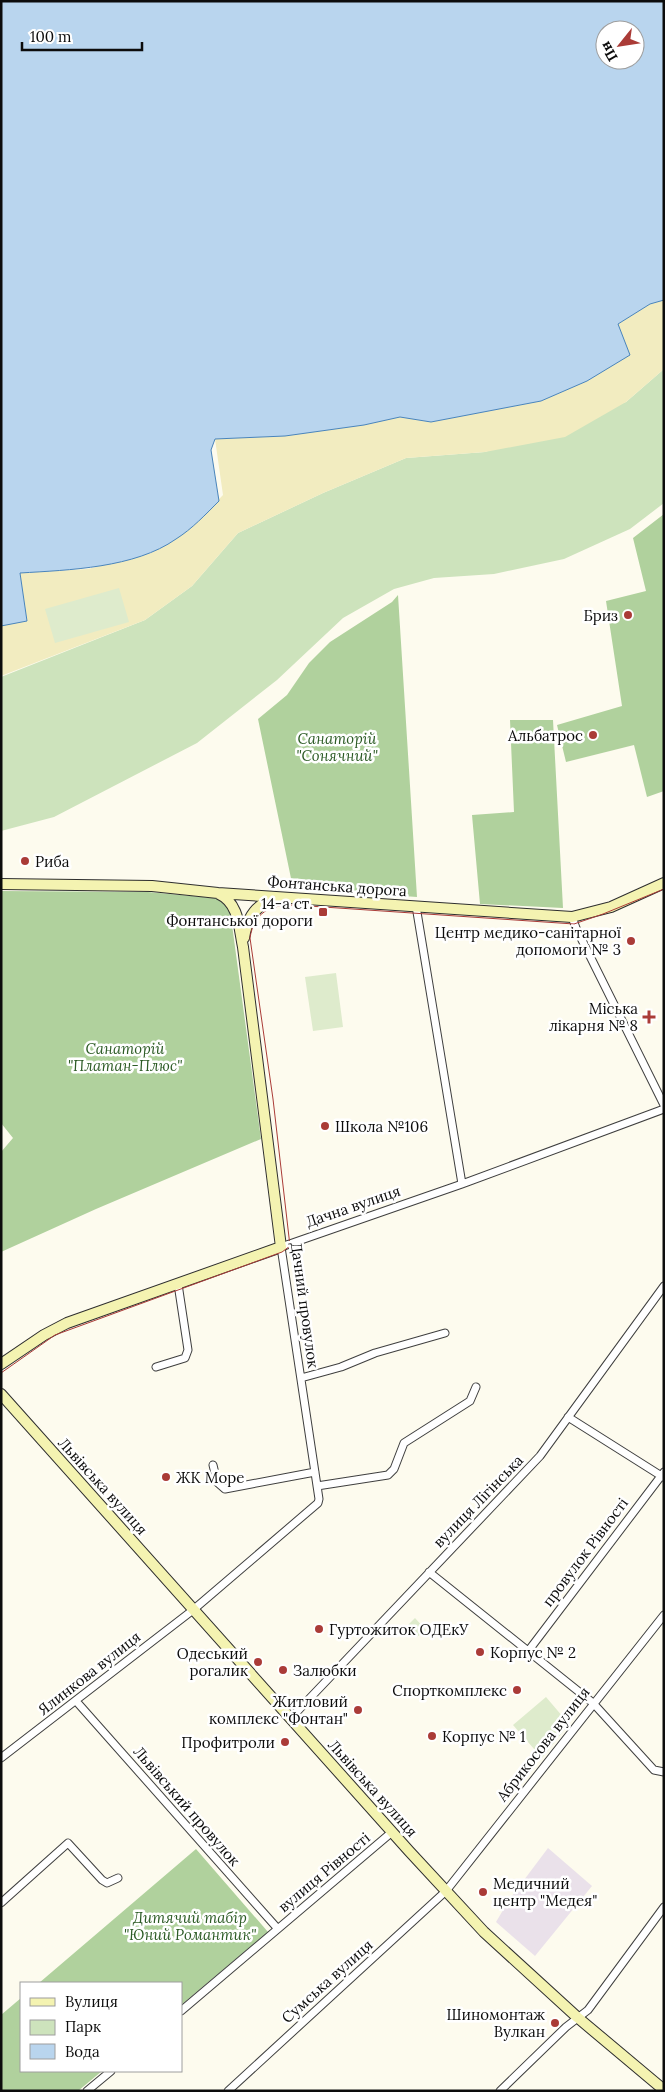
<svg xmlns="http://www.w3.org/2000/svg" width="665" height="2092" font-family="Lora,serif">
<rect width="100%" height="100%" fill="#fdfbee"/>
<path fill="#eae1ea" d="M548 1848 592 1886 535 1956 496 1922 509 1900Z"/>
<path fill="#cde3bc" d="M664 369V503L630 529 564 559 494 574 434 578 394 589 343 618 277 680 197 743 54 817 1 831V677L145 620 192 586 238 533 323 493 406 458 485 452 626 402Z"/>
<path fill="#b0d19d" d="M664 514V791L647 797 634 745 566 762 557 725 622 706 606 601 646 591 633 538Z
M398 595 417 897 293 888 258 719 287 695 309 663 330 642 392 602Z
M510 720H553L563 908 480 904 472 815 514 812Z
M1 891 148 892 224 899 230 910 261 1139 96 1209 1 1252V1152L13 1138 1 1123Z
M196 1849 268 1932 181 2005V1983H39Z
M21 1998V2071H102L78 2091H1V2015Z"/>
<path fill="#f2ecc0" d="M664 300V369L626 402 565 437 485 452 406 458 323 493 238 533 192 586 145 620 1 676V626L27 620 20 573 88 569 151 553 193 526 223 495 215 439 285 436 364 425 400 417 431 422 541 401 587 381 629 355 618 324 650 304Z"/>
<path fill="#deebcc" d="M119 588 129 622 55 643 45 609Z
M336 973 343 1027 313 1031 305 977Z
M415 1618 426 1630 417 1637 407 1626Z
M546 1697 569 1724 542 1758 513 1725Z"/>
<path fill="#b9d5ee" stroke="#4984bb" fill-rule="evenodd" d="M1 1H664V300L650 304 618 324 630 355 587 381 541 401 431 422 400 417 364 425 285 436 215 439 211 450 219 501C206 514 192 529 176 539 135 568 69 570 20 573L27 621 1 626ZM605 30H635V60H605Z"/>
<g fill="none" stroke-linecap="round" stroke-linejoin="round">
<defs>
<path id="street" d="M416 906 462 1184
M572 917 576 928 664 1105
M156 1367 185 1358 188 1350 178 1284
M301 1378 341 1367 375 1353 445 1333
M568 1417 663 1477
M213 1465 217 1482 225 1489 315 1472
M317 1486 388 1475 394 1469 404 1443 470 1401 476 1387
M429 1572 593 1703 654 1770 664 1772
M529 1650 664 1472
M76 1701 278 1929
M291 1718 540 1456 664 1286
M1 1758 193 1610 318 1503 319 1499 281 1247 462 1184 664 1109
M1 1903 68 1843 102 1880 107 1883 118 1878
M181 2011 392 1832
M87 2091 111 2071
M228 2091 446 1891 664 1615
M500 2091 566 2027 588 2010 664 1907"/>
<path id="secondary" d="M1 884 152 886 218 893 572 917 611 907 664 883
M244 938C247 918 256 903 276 899
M1 1364 44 1335 67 1323 281 1247 243 947C239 928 239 903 219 894
M1 1394 409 1851 484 1932 577 2017 664 2090"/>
</defs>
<use href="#street" stroke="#3f3f3f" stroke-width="9"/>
<use href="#secondary" stroke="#2e2e2e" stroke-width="12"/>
<use href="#street" stroke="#fff" stroke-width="7"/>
<use href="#secondary" stroke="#f4f3b1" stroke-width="10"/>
<path stroke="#aa3b37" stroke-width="1" d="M1 1373 55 1335 282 1252 290 1246 273 1099 250 938C254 912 270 905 294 905L574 924 603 914 664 889"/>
</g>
<g fill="#aa3b37" stroke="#fff" stroke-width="2">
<circle cx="628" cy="615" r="5"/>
<circle cx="593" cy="735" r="5"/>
<circle cx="25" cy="861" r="5"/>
<rect x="318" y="907" width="10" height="10" rx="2.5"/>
<circle cx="631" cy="941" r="5"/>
<path d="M646.5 1009.5h5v5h5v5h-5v5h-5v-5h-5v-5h5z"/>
<circle cx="325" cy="1126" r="5"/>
<circle cx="166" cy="1477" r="5"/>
<circle cx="319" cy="1629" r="5"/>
<circle cx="480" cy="1652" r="5"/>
<circle cx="258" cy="1662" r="5"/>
<circle cx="283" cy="1670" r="5"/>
<circle cx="517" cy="1690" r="5"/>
<circle cx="358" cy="1710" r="5"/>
<circle cx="432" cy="1736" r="5"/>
<circle cx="285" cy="1742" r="5"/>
<circle cx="483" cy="1892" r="5"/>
<circle cx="555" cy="2023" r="5"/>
</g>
<g text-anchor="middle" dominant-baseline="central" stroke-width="5" stroke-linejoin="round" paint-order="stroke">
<g font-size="15" fill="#0c0c0c" stroke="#fff" text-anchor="end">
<text x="618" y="615">Бриз</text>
<text x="583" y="735">Альбатрос</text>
<text x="35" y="861" text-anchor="start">Риба</text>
<text x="313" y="903">14-а ст.<tspan x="313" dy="17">Фонтанської дороги</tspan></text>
<text x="621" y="932">Центр медико-санітарної<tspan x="621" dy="17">допомоги № 3</tspan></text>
<text x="638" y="1008">Міська<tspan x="638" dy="17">лікарня № 8</tspan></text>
<text x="335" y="1126" text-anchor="start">Школа №106</text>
<text x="176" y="1477" text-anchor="start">ЖК Море</text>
<text x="329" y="1629" text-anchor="start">Гуртожиток ОДЕкУ</text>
<text x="490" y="1652" text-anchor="start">Корпус № 2</text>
<text x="248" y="1653">Одеський<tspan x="248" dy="17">рогалик</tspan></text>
<text x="293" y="1670" text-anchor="start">Залюбки</text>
<text x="507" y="1690">Спорткомплекс</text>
<text x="348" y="1701">Житловий<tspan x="348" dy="17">комплекс "Фонтан"</tspan></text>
<text x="442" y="1736" text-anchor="start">Корпус № 1</text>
<text x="275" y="1742">Профитроли</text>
<text x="493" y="1883" text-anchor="start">Медичний<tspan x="493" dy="17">центр "Медея"</tspan></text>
<text x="545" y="2014">Шиномонтаж<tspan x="545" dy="17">Вулкан</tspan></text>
</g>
<g font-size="15" font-style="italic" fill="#2c5b25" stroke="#fff">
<text x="337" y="738">Санаторій<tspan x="337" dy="17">"Сонячний"</tspan></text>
<text x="125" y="1048">Санаторій<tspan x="125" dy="17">"Платан-Плюс"</tspan></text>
<text x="190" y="1917">Дитячий табір<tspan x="190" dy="17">"Юний Романтик"</tspan></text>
</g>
<g font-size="15" fill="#0c0c0c" stroke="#fff">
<text transform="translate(337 886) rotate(4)">Фонтанська дорога</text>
<text transform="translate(353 1206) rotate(-19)">Дачна вулиця</text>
<text transform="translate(305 1305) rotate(82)">Дачний провулок</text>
<text transform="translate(103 1486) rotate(48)">Львівська вулиця</text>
<text transform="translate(478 1501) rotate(-46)">вулиця Лігінська</text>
<text transform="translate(585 1552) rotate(-53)">провулок Рівності</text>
<text transform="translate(89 1673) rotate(-38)">Ялинкова вулиця</text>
<text transform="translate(543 1744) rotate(-52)">Абрикосова вулиця</text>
<text transform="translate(373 1788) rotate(48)">Львівська вулиця</text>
<text transform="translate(187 1806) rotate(49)">Львівський провулок</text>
<text transform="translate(324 1872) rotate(-40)">вулиця Рівності</text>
<text transform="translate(327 1981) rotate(-42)">Сумська вулиця</text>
</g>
</g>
<rect width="665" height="2092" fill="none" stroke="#0c0c0c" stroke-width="5"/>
<rect x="20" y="1982" width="162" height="90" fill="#ffffff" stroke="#9e9e9e"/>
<rect x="30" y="1998" width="25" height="8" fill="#f4f3b1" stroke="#9e9e9e"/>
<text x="65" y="2007" font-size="15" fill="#0c0c0c">Вулиця</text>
<rect x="30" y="2020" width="25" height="15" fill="#cde3bc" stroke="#9e9e9e"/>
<text x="65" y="2032" font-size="15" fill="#0c0c0c">Парк</text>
<rect x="30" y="2044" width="25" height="15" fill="#b9d5ee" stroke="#9e9e9e"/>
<text x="65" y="2057" font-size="15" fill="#0c0c0c">Вода</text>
<g transform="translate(620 45) rotate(240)"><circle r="24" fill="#ffffff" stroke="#9e9e9e"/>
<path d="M0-4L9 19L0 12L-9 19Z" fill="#aa3b37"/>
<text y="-8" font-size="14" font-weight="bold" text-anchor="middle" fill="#0c0c0c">Пн</text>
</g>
<path d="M22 42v8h120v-8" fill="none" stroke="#0c0c0c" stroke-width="2.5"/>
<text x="30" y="42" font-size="15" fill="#0c0c0c" stroke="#ffffff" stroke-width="4" paint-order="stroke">100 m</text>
</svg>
